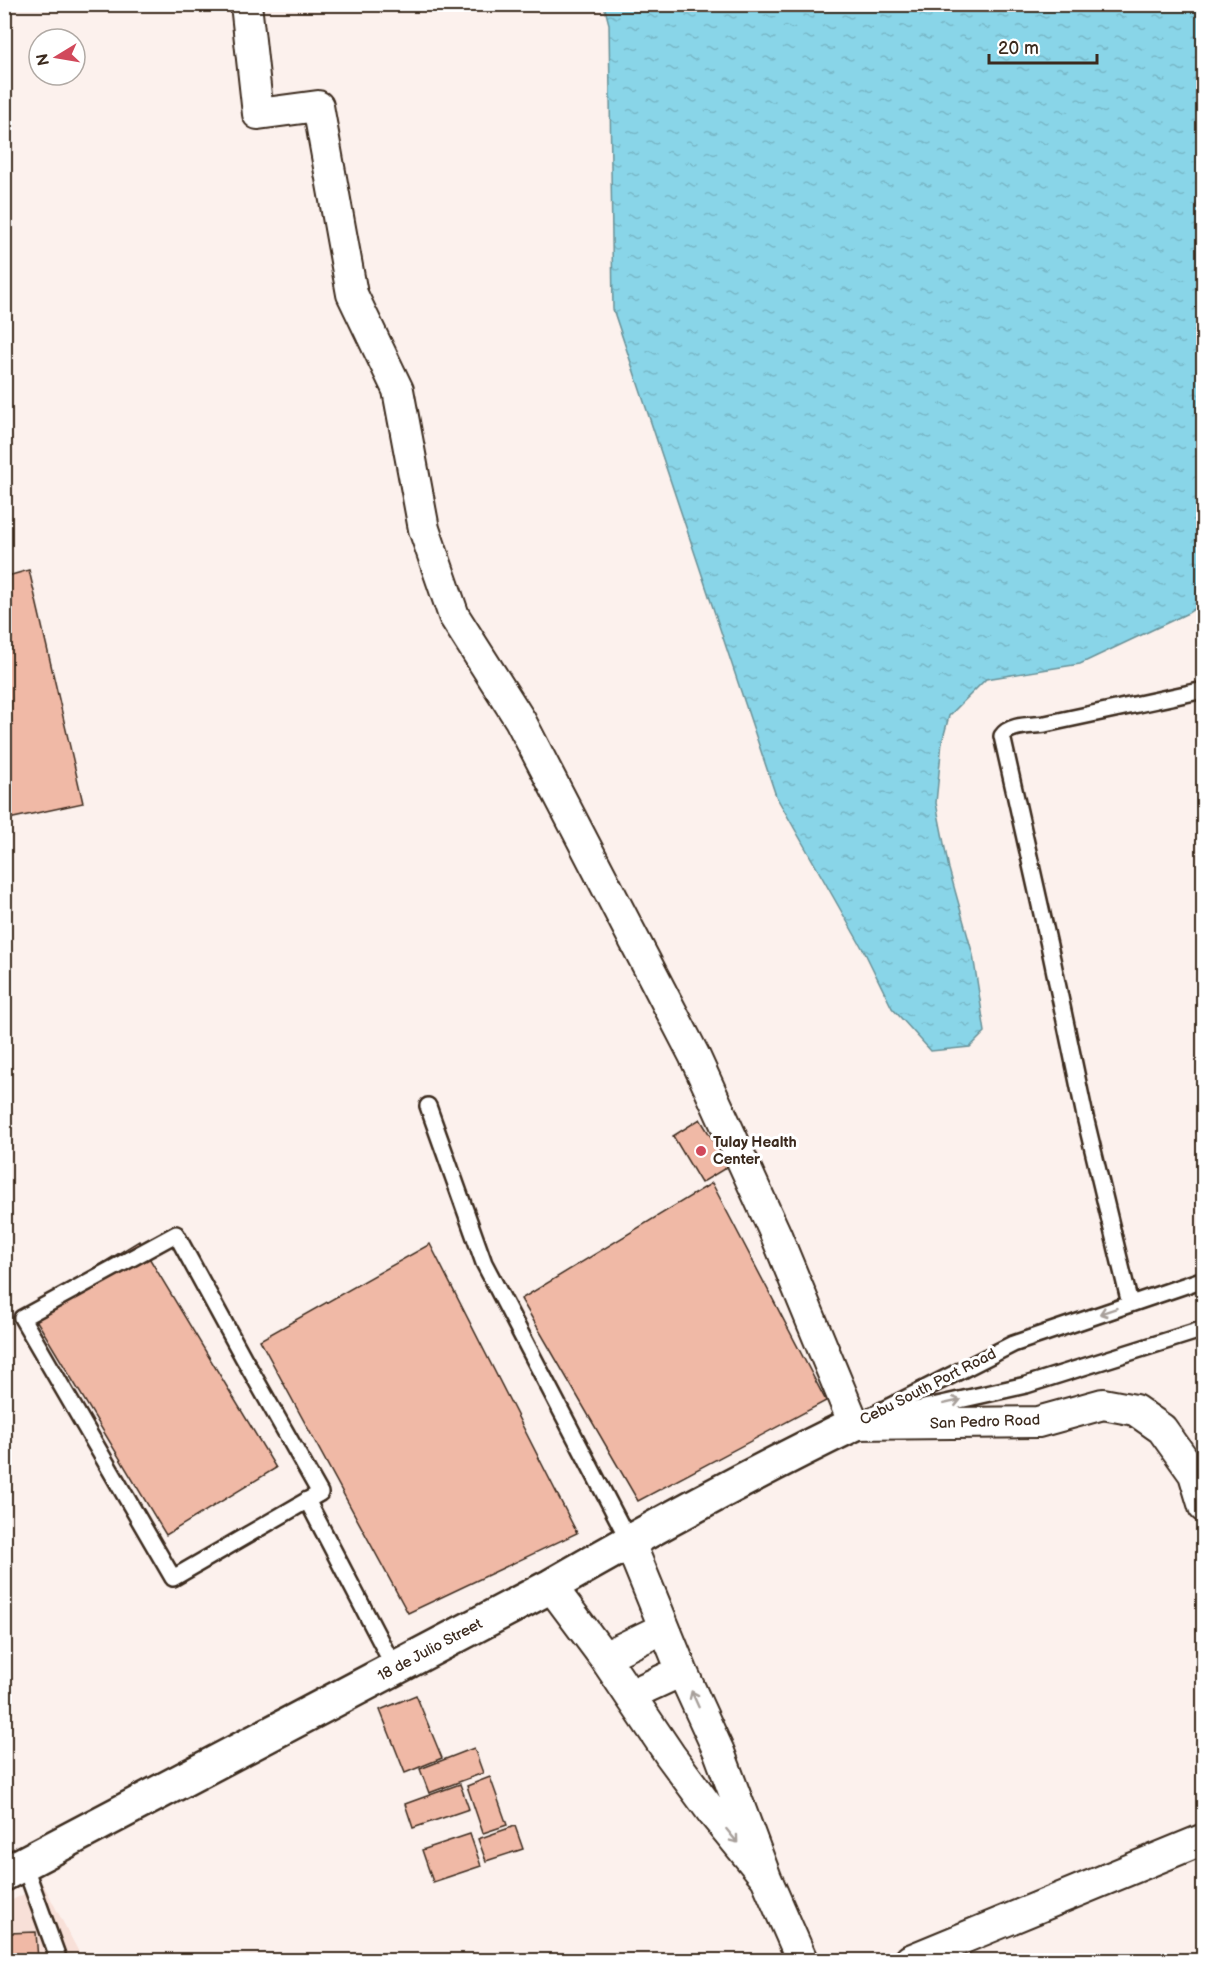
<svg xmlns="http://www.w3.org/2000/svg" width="1208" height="1965" font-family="'Balsamiq Sans',sans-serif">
<defs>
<pattern id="water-ripples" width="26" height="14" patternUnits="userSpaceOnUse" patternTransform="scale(1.5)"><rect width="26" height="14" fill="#89d5e8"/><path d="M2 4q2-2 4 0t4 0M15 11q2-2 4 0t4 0" fill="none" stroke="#77b7c7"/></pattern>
</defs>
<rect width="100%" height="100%" fill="#fcf1ed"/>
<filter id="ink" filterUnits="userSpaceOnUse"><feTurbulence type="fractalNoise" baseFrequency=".0167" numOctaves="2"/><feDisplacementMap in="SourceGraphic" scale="12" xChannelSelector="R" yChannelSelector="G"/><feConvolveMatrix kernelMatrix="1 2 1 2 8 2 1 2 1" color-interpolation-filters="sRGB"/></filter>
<g filter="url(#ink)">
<path fill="#f8e0d8" d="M43 1884 83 1960H5V1904Z"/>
<path fill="url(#water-ripples)" stroke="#6a9197" stroke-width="1.5" d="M604 5H1203V603L1188 613 1080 664 986 679 949 716 942 742 936 803 949 869 973 955 985 1032 970 1047 931 1051 892 1008 865 953 776 796 613 309 609 24Z"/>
<path fill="#f0b9a6" stroke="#3b2a1e" stroke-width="1.5" d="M29 570 83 803 4 820V577Z
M700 1119 729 1166 701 1183 673 1136Z
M712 1183 826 1401 638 1501 521 1299Z
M139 1241 276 1468 166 1535 29 1308Z
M430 1244 577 1533 408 1613 260 1340Z
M416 1695 442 1758 405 1773 380 1710Z
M474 1748 483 1773 429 1793 420 1769Z
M490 1777 507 1825 483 1833 467 1786Z
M460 1784 469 1809 413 1828 405 1804Z
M515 1826 523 1849 486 1861 478 1839Z
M470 1834 481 1866 433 1882 422 1850Z
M36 1932 38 1960H10L9 1933Z"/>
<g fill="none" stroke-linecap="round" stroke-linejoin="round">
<defs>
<path id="service" d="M428 1106 484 1263 629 1541
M176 1234 243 1357 320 1493 173 1578 22 1318Z
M1130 1304 1086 1121 1051 954 1002 736C1010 724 1032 726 1045 724 1098 713 1151 701 1204 690
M906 1412 1026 1385 1204 1329
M869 1417 1013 1344 1204 1279
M307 1500 395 1669
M24 1864 58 1958 53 1960"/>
<path id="minor" d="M246 4 258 114 318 106 352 294 398 390 424 529 454 616 520 720 694 1055 776 1235 854 1424 1038 1422 1103 1404 1135 1410 1162 1429 1194 1474 1204 1507
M551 1586 604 1657 670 1755 712 1812 766 1878 719 1752 682 1671 629 1541
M604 1657 664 1628
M630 1695 682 1671
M766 1878 802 1960
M910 1960 1204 1839"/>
<path id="tertiary" d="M4 1874 551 1586C650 1529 751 1474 854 1424"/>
</defs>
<use href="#service" stroke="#3b2a1e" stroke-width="20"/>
<use href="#minor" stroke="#3b2a1e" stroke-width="34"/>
<use href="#tertiary" stroke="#3b2a1e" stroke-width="38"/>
<use href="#service" stroke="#fff" stroke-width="15"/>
<use href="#minor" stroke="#fff" stroke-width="30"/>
<use href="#tertiary" stroke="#fff" stroke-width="33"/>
</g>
<defs><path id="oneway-shaft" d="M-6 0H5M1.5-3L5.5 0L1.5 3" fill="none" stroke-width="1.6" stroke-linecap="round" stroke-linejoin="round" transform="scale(1.5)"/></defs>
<g stroke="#a79f9a">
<use href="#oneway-shaft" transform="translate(1108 1311) rotate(161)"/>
<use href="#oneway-shaft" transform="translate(952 1402) rotate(-13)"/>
<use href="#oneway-shaft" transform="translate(695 1699) rotate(-114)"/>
<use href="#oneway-shaft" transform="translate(732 1836) rotate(51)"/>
</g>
</g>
<circle fill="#d1495b" stroke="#fff" stroke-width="2" cx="701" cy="1151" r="6"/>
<g text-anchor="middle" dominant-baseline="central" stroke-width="6" stroke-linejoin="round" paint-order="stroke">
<g font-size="15" font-weight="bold" fill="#3b2a1e" stroke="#fff" text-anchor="start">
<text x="713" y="1142">Tulay Health<tspan x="713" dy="17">Center</tspan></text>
</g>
<g font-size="15" fill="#3b2a1e" stroke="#fff">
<text transform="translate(928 1387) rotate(-27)">Cebu South Port Road</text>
<text transform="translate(985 1422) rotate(-2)">San Pedro Road</text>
<text transform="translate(430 1650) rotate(-28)">18 de Julio Street</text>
</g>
</g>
<rect width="1208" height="1965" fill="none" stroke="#fff" stroke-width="24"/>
<rect x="12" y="12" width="1184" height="1941" fill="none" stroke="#3b2a1e" stroke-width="2" filter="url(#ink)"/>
<g transform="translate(57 57) rotate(259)"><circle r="28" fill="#ffffff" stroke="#b1aaa5" stroke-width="1.5"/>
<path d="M0-4.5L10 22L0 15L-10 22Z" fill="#d1495b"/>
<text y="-9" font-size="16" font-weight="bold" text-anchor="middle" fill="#3b2a1e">N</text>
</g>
<path d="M989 54v9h108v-9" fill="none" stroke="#3b2a1e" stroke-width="3"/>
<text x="998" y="54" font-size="18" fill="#3b2a1e" stroke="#ffffff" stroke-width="4.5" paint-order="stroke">20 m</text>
</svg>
